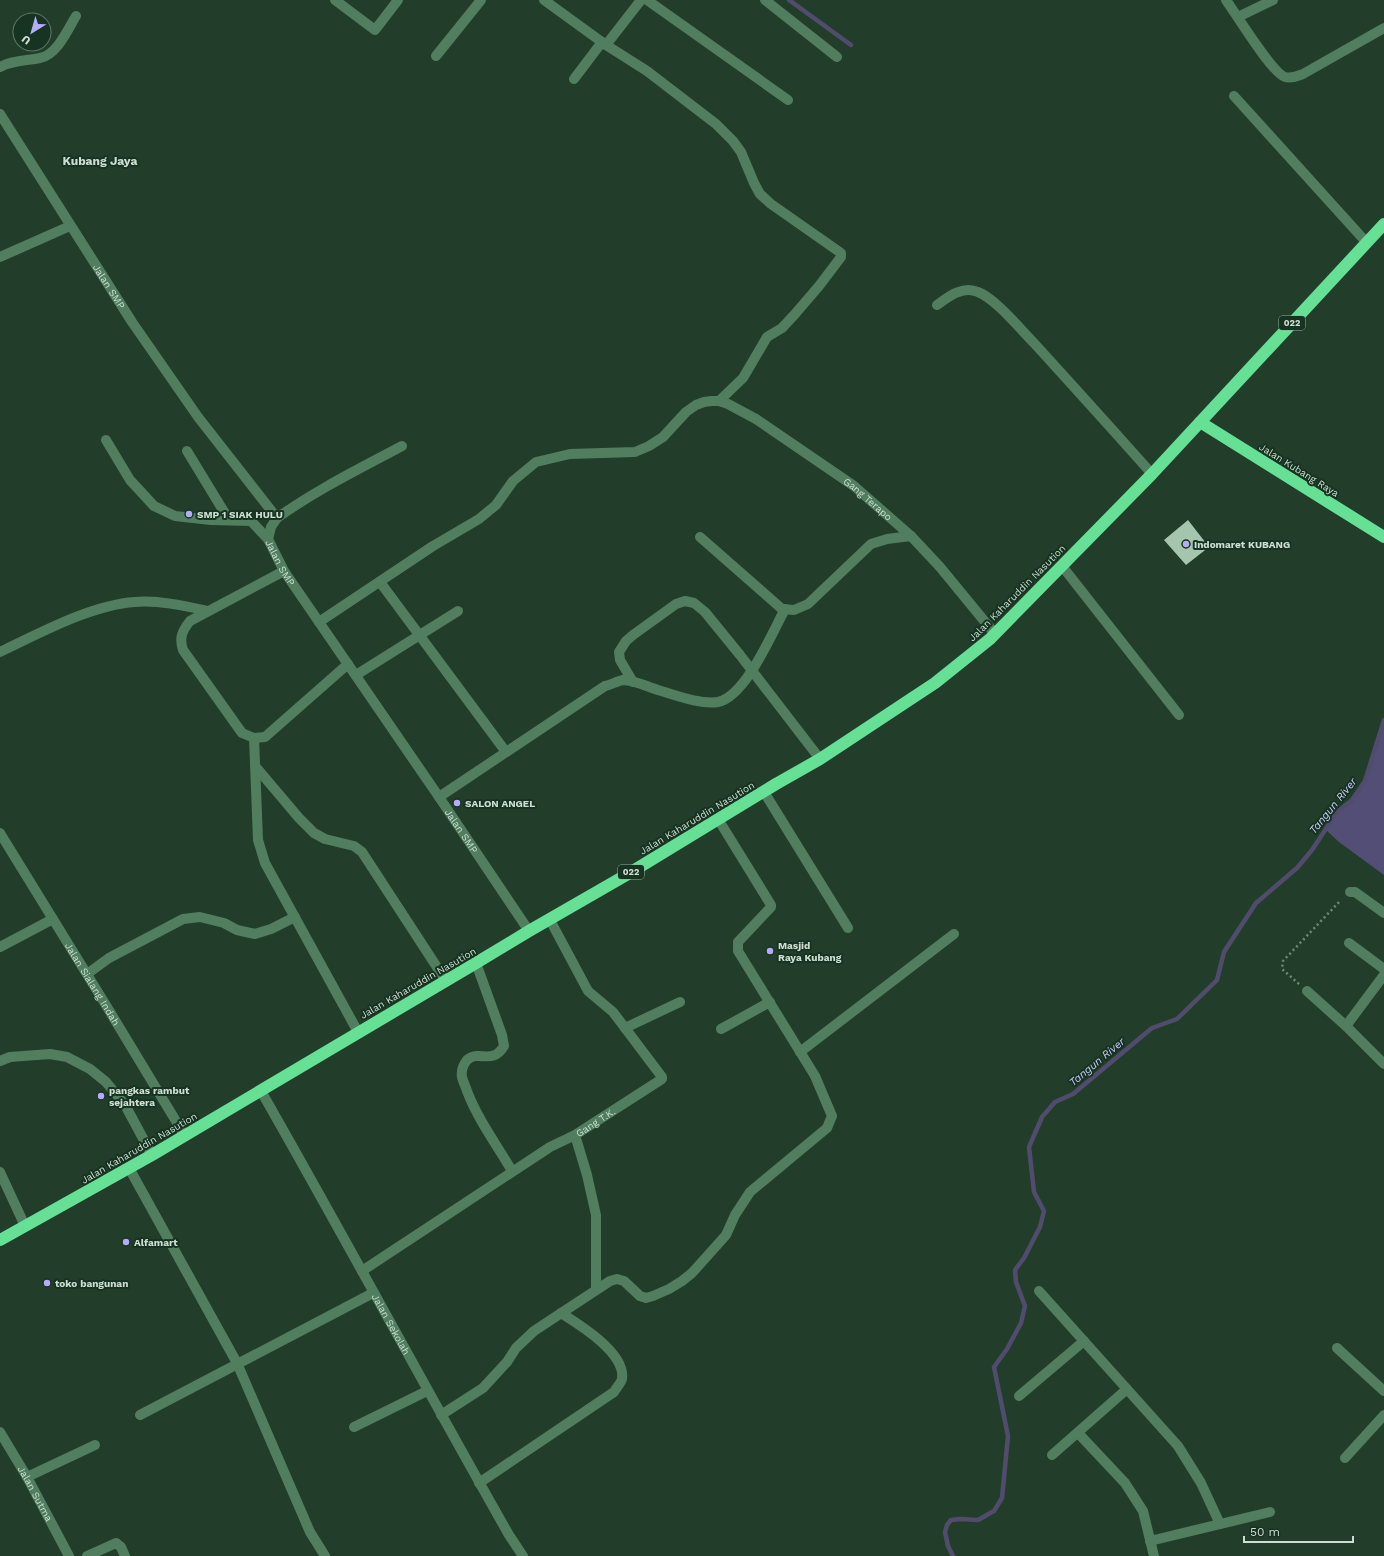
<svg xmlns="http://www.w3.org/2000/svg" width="1384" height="1556" font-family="'Work Sans',sans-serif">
<rect width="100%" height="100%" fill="#223e2b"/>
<path fill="#524e75" d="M1384 720V875L1339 842 1325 829 1337 812 1352 800 1365 781Z"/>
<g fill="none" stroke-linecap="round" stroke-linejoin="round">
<path stroke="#514c6e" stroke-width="4.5" d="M789 0 851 45
M953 1556 948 1546 945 1532 947 1525 951 1520 960 1519 978 1520 994 1511 1002 1498 1008 1436 994 1367 1007 1349 1021 1323 1025 1306 1016 1282 1015 1270 1024 1258 1040 1227 1044 1211 1034 1192 1029 1147 1042 1117 1055 1102 1073 1094 1152 1028 1177 1019 1217 980 1224 952 1256 903 1297 868 1312 850 1337 812 1352 800 1365 781 1384 720"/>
</g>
<path fill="#a5c5ae" d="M1188 520 1209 547 1186 565 1164 540Z"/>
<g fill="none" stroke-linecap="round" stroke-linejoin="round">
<path stroke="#708777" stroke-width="2.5" stroke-dasharray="2 3" stroke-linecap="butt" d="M1299 984 1282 969 1283 961 1341 900"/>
<g stroke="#507e5f" stroke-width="10">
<path d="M335 0 375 30 398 0"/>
<path d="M544 0 606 45 647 71 716 124 733 141 741 152 754 183 760 194 771 204 841 253V257L819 286 795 314 782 328 767 337 743 378 719 401"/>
<path d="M647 0 788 100"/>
<path d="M765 0 837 57"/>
<path d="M1226 0C1236 14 1272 73 1285 77 1292 79 1297 76 1303 74L1384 28"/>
<path d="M1238 17 1273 0"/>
<path d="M606 45 641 0"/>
<path d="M436 56 481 0"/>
<path d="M0 67C13 60 26 61 40 58 57 55 68 29 76 16"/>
<path d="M574 79 602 42"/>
<path d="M1234 96 1367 243"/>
<path id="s1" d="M0 114 132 322 198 417 277 518 271 527 268 539 284 571 439 797 529 931"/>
<path d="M0 257 70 226"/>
<path d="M937 305C948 297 963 285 978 292 996 299 1020 329 1034 343 1074 387 1113 430 1152 474"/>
<path d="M106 440 130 480 154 506 175 516 211 520 251 521 268 539"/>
<path d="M187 451 229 520"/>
<path d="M277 518C316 490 359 469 402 446"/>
<path d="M700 537 782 609 794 610 808 604 871 544 887 539 911 536"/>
<path d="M1062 566 1179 715"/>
<path d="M284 571 190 621C182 631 179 638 183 650L242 733 254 738 265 737 348 664"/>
<path d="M380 582 506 752"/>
<path id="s2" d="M319 622 433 546 479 519 496 505 513 481 536 462 570 454 635 452 649 446 663 437 686 412 696 405 704 402 712 401H719L728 404 756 419 854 486 911 536 940 567 995 634"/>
<path d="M0 652C40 633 91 605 135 602 159 600 185 606 208 611"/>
<path d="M356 675 458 611"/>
<path d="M633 682 620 660 619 652 626 641 633 635 676 604 685 601 694 603 705 612 740 655 820 759"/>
<path d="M254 738 258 840 265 863 358 1032"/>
<path d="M255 766 299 818 314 833 325 839 354 846 362 852 446 981"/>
<path d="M764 792 848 928"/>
<path d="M439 797 605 686C611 685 617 681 623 680 634 680 648 687 658 690 675 695 701 705 718 702 746 696 772 633 785 609"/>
<path id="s3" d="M0 833 104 1002 185 1136"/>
<path d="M1350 892H1355L1384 913"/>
<path d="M1349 943 1384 969"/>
<path d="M0 947 53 919"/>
<path d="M476 963 502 1035 504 1046C492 1066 479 1049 467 1060 463 1065 461 1071 462 1077 463 1082 466 1087 467 1091 478 1120 497 1145 512 1171"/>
<path d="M87 974 109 958 183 919 200 917 224 923 237 930 255 934 271 929 295 917"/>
<path d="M1307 991 1346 1026 1384 1064"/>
<path d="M1346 1026 1384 975"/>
<path d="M625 1028 680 1002"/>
<path d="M721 1029 770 1002"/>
<path d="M800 1052 954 934"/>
<path d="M0 1061 10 1057 50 1054 67 1057 90 1069 106 1082 125 1105 152 1155"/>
<path id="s4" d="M261 1091C345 1238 425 1387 509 1535L523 1556"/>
<path d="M575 1135 587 1175 596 1215V1289"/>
<path d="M129 1168 237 1363 310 1532 325 1556"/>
<path d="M0 1172 25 1226"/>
<path id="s5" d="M362 1271 550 1147 575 1135 662 1079V1077L613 1012 588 991 550 920"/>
<path d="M1039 1291 1178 1446 1201 1483 1220 1524"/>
<path d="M1337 1348 1384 1391"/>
<path d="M1019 1396 1084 1341"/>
<path d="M140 1415 373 1293"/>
<path d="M441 1415 483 1388 507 1362 516 1348 534 1331 610 1281 617 1279 624 1281 640 1296 646 1298 653 1296 669 1289 682 1281 692 1273 726 1235 735 1215 750 1192 827 1128 832 1116 815 1076 738 951V942L771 907V905L718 819"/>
<path d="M354 1427 427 1391"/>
<path id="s6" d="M0 1432 27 1477 69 1556"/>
<path d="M1078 1433 1125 1483 1143 1511 1154 1556"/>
<path d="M1052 1455 1127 1389"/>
<path d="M1345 1458 1384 1415"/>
<path d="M27 1477 95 1445"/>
<path d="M479 1483 614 1392C616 1388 621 1383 622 1379 626 1353 580 1325 561 1313"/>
<path d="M1150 1541 1270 1512"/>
<path d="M87 1556 116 1543 121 1547 125 1556"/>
</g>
<path stroke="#65e094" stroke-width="12" d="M1200 422 1384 537
M0 1240 152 1155 476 963 529 931 628 874 776 784 820 759 935 683 990 639 1152 474 1384 224"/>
</g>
<g fill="#b4acf9" stroke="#173321" stroke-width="1.5">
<circle cx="189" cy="514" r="4"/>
<circle cx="1186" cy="544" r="4"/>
<circle cx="457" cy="803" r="4"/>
<circle cx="770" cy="951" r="4"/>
<circle cx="101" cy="1096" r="4"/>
<circle cx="126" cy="1242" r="4"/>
<circle cx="47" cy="1283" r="4"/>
</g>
<g text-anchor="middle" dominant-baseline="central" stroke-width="4" stroke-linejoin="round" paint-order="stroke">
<g fill="#173321" stroke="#96aa9c" stroke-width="1">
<rect x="1279" y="316" width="26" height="14" rx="3"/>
<rect x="618" y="865" width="26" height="14" rx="3"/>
</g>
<g font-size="9" font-weight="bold" fill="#cdddd1">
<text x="1292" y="323">022</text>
<text x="631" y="872">022</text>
</g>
<g font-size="10" fill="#cdddd1" stroke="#173321">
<text stroke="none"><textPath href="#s1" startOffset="204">Jalan SMP</textPath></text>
<text transform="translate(1299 470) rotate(32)">Jalan Kubang Raya</text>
<text stroke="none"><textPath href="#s2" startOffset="652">Gang Terapo</textPath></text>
<text stroke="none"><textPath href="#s1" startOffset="540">Jalan SMP</textPath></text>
<text transform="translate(1017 593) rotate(-45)">Jalan Kaharuddin Nasution</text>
<text transform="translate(697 818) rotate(-31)">Jalan Kaharuddin Nasution</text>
<text stroke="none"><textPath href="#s1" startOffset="864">Jalan SMP</textPath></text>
<text transform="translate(418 983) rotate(-30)">Jalan Kaharuddin Nasution</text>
<text stroke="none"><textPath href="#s3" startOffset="177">Jalan Sialang Indah</textPath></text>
<text stroke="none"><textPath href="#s5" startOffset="277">Gang T.K.</textPath></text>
<text transform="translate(139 1148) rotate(-30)">Jalan Kaharuddin Nasution</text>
<text stroke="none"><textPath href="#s4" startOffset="267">Jalan Sekolah</textPath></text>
<text stroke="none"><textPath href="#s6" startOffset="71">Jalan Sutma</textPath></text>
</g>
<g font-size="10" font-weight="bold" fill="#cdddd1" stroke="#173321" text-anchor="start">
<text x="197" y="514">SMP 1 SIAK HULU</text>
<text x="1194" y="544">Indomaret KUBANG</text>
<text x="465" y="803">SALON ANGEL</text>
<text x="778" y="945">Masjid<tspan x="778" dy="12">Raya Kubang</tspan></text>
<text x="109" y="1090">pangkas rambut<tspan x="109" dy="12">sejahtera</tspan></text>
<text x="134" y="1242">Alfamart</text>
<text x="55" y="1283">toko bangunan</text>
</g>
<g font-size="11" font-style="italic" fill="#ccc8fe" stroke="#173321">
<text transform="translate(1333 806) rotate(-51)">Tangun River</text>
<text transform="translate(1097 1062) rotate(-40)">Tangun River</text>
</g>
<g font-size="12" font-weight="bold" fill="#cdddd1" stroke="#173321">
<text x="100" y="161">Kubang Jaya</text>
</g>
</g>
<g transform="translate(32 32) rotate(217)"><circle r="19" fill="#173321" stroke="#607767"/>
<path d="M0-3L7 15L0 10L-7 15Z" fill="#b4acf9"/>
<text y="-6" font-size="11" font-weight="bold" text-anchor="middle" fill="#cdddd1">U</text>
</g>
<path d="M1244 1536v6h109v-6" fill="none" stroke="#cdddd1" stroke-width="2"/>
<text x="1250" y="1536" font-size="12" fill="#cdddd1" stroke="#173321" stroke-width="3" paint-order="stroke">50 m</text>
</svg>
